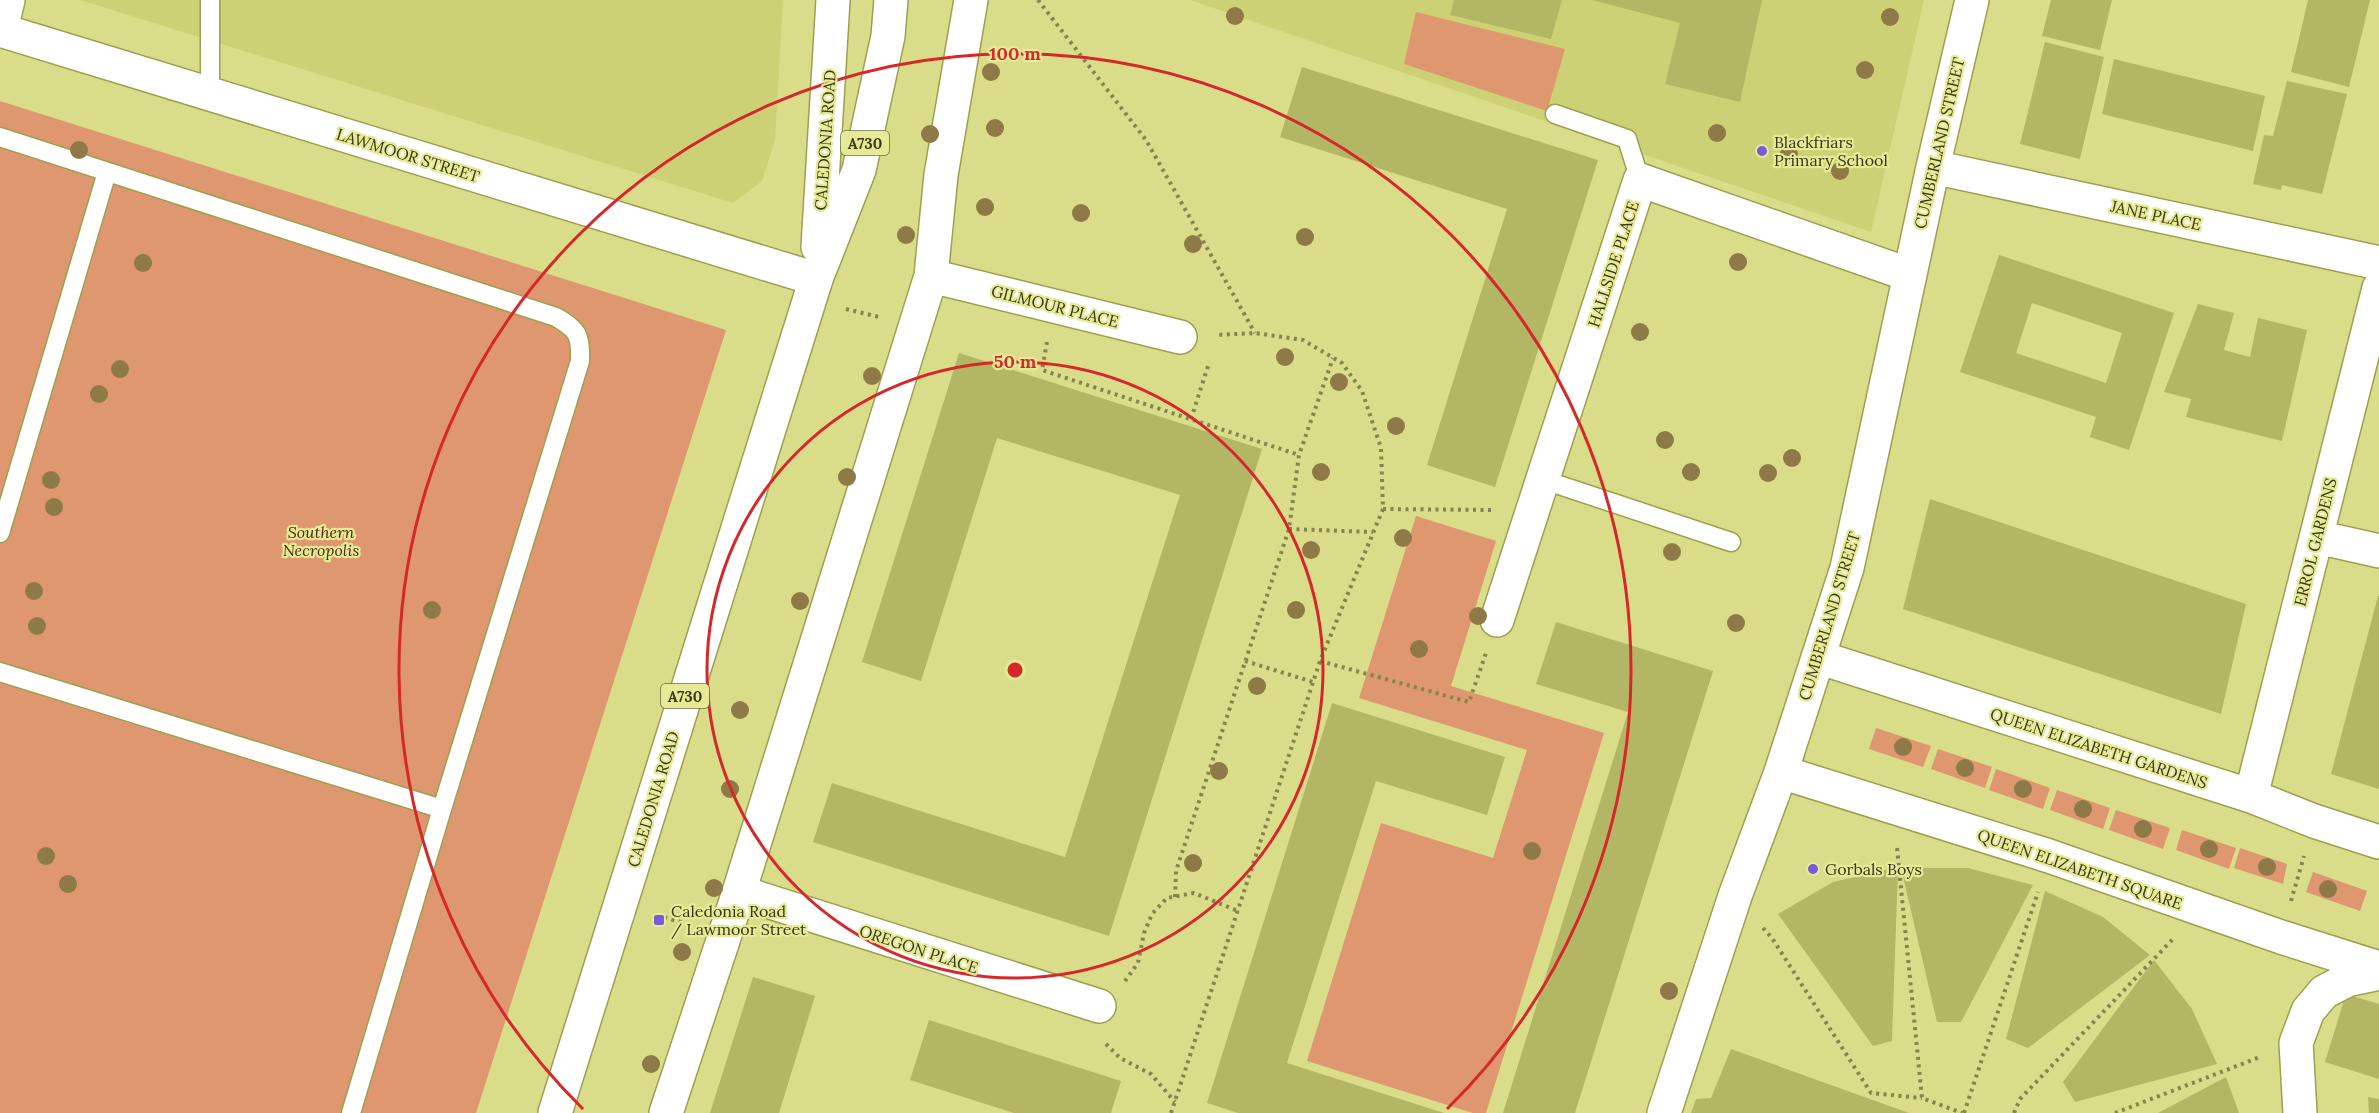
<svg xmlns="http://www.w3.org/2000/svg" width="2379" height="1113" font-family="Lora,serif">
<rect width="100%" height="100%" fill="#d9dc89"/>
<path fill="#cdd175" d="M80 0H783L775 140 762 181 733 203Z
M1190 0H1924L1871 232Z"/>
<path fill="#de976e" d="M1416 12 1565 49 1547 111 1404 64Z
M0 101 726 330 476 1113H0Z
M1416 516 1496 541 1451 686 1604 733 1486 1113H1473L1307 1061 1381 823 1493 858 1527 750 1359 698Z
M1876 728 1931 746 1923 767 1869 749Z
M1938 749 1992 767 1985 788 1931 769Z
M1996 769 2050 788 2043 809 1989 790Z
M2057 790 2110 808 2103 829 2050 810Z
M2116 810 2170 828 2163 849 2109 830Z
M2182 830 2236 848 2229 869 2176 850Z
M2240 848 2287 864 2283 884 2234 868Z
M2313 872 2367 891 2360 911 2306 892Z"/>
<path fill="#b3b664" fill-rule="evenodd" d="M1454 0H1562L1551 39 1450 15Z
M1592 0H1762L1740 102 1665 84 1680 23Z
M2051 0H2112L2100 50 2042 36Z
M2308 0H2370L2349 87 2291 72Z
M2045 42 2104 57 2080 159 2020 144Z
M2114 59 2265 96 2253 151 2102 114Z
M1302 67 1598 160 1495 487 1427 465 1507 209 1280 137Z
M2287 81 2347 94 2322 194 2282 185 2281 190 2253 184 2264 135 2273 136Z
M1999 255 2174 313 2129 450 2090 437 2096 417 1960 372ZM2032 303 2122 333 2106 383 2016 353Z
M2198 304 2234 313 2224 350 2250 357 2258 318 2307 330 2282 441 2186 417 2191 399 2164 392Z
M959 353 1262 449 1109 936 813 842 832 783 1065 857 1180 495 997 438 921 681 862 662Z
M1930 499 2246 604 2221 714 1903 609Z
M2378 596H2379V789L2331 774Z
M1556 622 1713 671 1575 1113H1503L1628 712 1536 684Z
M1332 703 1505 757 1487 815 1376 781 1287 1063 1444 1113H1238L1207 1103Z
M1898 867 1892 1041 1873 1046 1778 914 1833 882Z
M1901 868H1968L2033 885 1961 1022H1937Z
M2045 891 2103 917 2150 955 2028 1048 2006 1039Z
M2154 960 2192 1009 2217 1064 2075 1102 2063 1082Z
M753 977 815 996 779 1113H710Z
M2346 994 2379 1004V1079L2325 1062Z
M929 1020 1121 1081 1111 1113H1014L910 1080Z
M1731 1049 1909 1113H1691L1696 1099 1711 1098Z
M2226 1077 2239 1113H2158Z
M2368 1097 2379 1099V1113H2369Z"/>
<g fill="none" stroke-linecap="round" stroke-linejoin="round">
<defs>
<path id="service" d="M210 95V0
M1555 114 1627 139 1640 180
M0 137 556 317C578 330 581 335 580 361L442 809 351 1113
M1544 480 1731 542
M0 533 107 172
M0 672 442 809"/>
<path id="minor" d="M0 30 816 279
M1 30 8 0
M1933 167 2379 263
M931 276 1180 337
M2317 537 2379 551
M1497 620 1640 180 1910 275
M1818 657 2251 796 2314 821 2379 842
M1781 772 2049 856 2281 937 2379 968
M2251 796 2379 288
M739 892 1099 1006
M666 1113 739 892 931 276 941 175 971 0
M1664 1113 1735 896 1781 772 1847 568 1933 167 1972 0
M2300 1113 2296 1043 2308 1011 2324 992 2347 980 2379 973"/>
<path id="primary" d="M818 247 833 0
M555 1113 816 279 859 170 888 36 891 0"/>
</defs>
<use href="#service" stroke="#9ea04f" stroke-width="21"/>
<use href="#minor" stroke="#9ea04f" stroke-width="36"/>
<use href="#primary" stroke="#9ea04f" stroke-width="36"/>
<path stroke="#83854c" stroke-width="4" stroke-dasharray="3 4.5" stroke-linecap="butt" d="M1038 0 1146 140 1255 333
M846 309 879 317
M1047 342 1042 370 1299 455
M1191 419 1209 363
M1383 509 1494 510
M1289 529 1373 532
M1245 661 1313 682
M1320 661 1469 702 1486 653
M1897 848 1922 1098 1962 1113
M1175 897 1176 871 1289 529 1299 455 1333 358
M2291 901 2304 856
M657 915 690 925
M1763 928 1772 938 1871 1093 1922 1098
M1125 981 1138 963 1144 933 1152 914 1167 898 1194 893 1238 911
M1106 1044 1120 1058 1151 1074 1175 1102
M1171 1113 1320 661 1383 509 1381 448 1362 391 1342 363 1303 340 1255 333 1216 335
M1964 1113 2038 892
M2014 1113 2020 1099 2173 939
M2115 1113 2260 1057"/>
<use href="#service" stroke="#fff" stroke-width="18"/>
<use href="#minor" stroke="#fff" stroke-width="33"/>
<use href="#primary" stroke="#fff" stroke-width="33"/>
</g>
<g fill="#8e7a46">
<circle cx="1235" cy="16" r="9"/>
<circle cx="1890" cy="17" r="9"/>
<circle cx="1865" cy="70" r="9"/>
<circle cx="991" cy="72" r="9"/>
<circle cx="995" cy="128" r="9"/>
<circle cx="1717" cy="133" r="9"/>
<circle cx="930" cy="134" r="9"/>
<circle cx="79" cy="150" r="9"/>
<circle cx="1789" cy="154" r="9"/>
<circle cx="1840" cy="171" r="9"/>
<circle cx="985" cy="207" r="9"/>
<circle cx="1081" cy="213" r="9"/>
<circle cx="906" cy="235" r="9"/>
<circle cx="1305" cy="237" r="9"/>
<circle cx="1193" cy="244" r="9"/>
<circle cx="1738" cy="262" r="9"/>
<circle cx="143" cy="263" r="9"/>
<circle cx="1640" cy="332" r="9"/>
<circle cx="1285" cy="357" r="9"/>
<circle cx="120" cy="369" r="9"/>
<circle cx="872" cy="376" r="9"/>
<circle cx="1339" cy="382" r="9"/>
<circle cx="99" cy="394" r="9"/>
<circle cx="1396" cy="426" r="9"/>
<circle cx="1665" cy="440" r="9"/>
<circle cx="1792" cy="458" r="9"/>
<circle cx="1321" cy="472" r="9"/>
<circle cx="1691" cy="472" r="9"/>
<circle cx="1768" cy="473" r="9"/>
<circle cx="847" cy="477" r="9"/>
<circle cx="51" cy="480" r="9"/>
<circle cx="54" cy="507" r="9"/>
<circle cx="1403" cy="538" r="9"/>
<circle cx="1311" cy="550" r="9"/>
<circle cx="1672" cy="552" r="9"/>
<circle cx="34" cy="591" r="9"/>
<circle cx="800" cy="601" r="9"/>
<circle cx="432" cy="610" r="9"/>
<circle cx="1296" cy="610" r="9"/>
<circle cx="1478" cy="616" r="9"/>
<circle cx="1736" cy="623" r="9"/>
<circle cx="37" cy="626" r="9"/>
<circle cx="1419" cy="649" r="9"/>
<circle cx="1257" cy="686" r="9"/>
<circle cx="740" cy="710" r="9"/>
<circle cx="1903" cy="747" r="9"/>
<circle cx="1965" cy="768" r="9"/>
<circle cx="1219" cy="771" r="9"/>
<circle cx="730" cy="789" r="9"/>
<circle cx="2023" cy="789" r="9"/>
<circle cx="2083" cy="809" r="9"/>
<circle cx="2143" cy="829" r="9"/>
<circle cx="2209" cy="849" r="9"/>
<circle cx="1532" cy="851" r="9"/>
<circle cx="46" cy="856" r="9"/>
<circle cx="1193" cy="863" r="9"/>
<circle cx="2267" cy="867" r="9"/>
<circle cx="68" cy="884" r="9"/>
<circle cx="714" cy="888" r="9"/>
<circle cx="2328" cy="889" r="9"/>
<circle cx="682" cy="952" r="9"/>
<circle cx="1669" cy="991" r="9"/>
<circle cx="651" cy="1064" r="9"/>
</g>
<g fill="none" stroke="#d62828" stroke-width="3">
<circle cx="1015" cy="670" r="308"/>
<path d="M583 1109A616 616 0 1 1 1447 1109"/>
</g>
<g fill="#785bd6" stroke="#e6e996" stroke-width="2">
<circle cx="1762" cy="151" r="6"/>
<circle cx="1813" cy="869" r="6"/>
<rect x="653" y="914" width="12" height="12" rx="3"/>
</g>
<g text-anchor="middle" dominant-baseline="central" stroke-width="4.5" stroke-linejoin="round" paint-order="stroke">
<g fill="#e6e996" stroke="#6c6d3c" stroke-width="1.5">
<rect x="841" y="131" width="48" height="24" rx="4.5"/>
<rect x="661" y="684" width="48" height="24" rx="4.5"/>
</g>
<g font-size="15" font-weight="bold" fill="#373816">
<text x="865" y="143">A730</text>
<text x="685" y="696">A730</text>
</g>
<g font-size="16" fill="#373816" stroke="#e6e996">
<text transform="translate(825 140) rotate(-86)">CALEDONIA ROAD</text>
<text transform="translate(1939 143) rotate(-77)">CUMBERLAND STREET</text>
<text transform="translate(408 155) rotate(17)">LAWMOOR STREET</text>
<text transform="translate(2156 215) rotate(12)">JANE PLACE</text>
<text transform="translate(1613 264) rotate(-72)">HALLSIDE PLACE</text>
<text transform="translate(1055 306) rotate(14)">GILMOUR PLACE</text>
<text transform="translate(2315 542) rotate(-76)">ERROL GARDENS</text>
<text transform="translate(1829 616) rotate(-73)">CUMBERLAND STREET</text>
<text transform="translate(2099 748) rotate(18)">QUEEN ELIZABETH GARDENS</text>
<text transform="translate(653 799) rotate(-73)">CALEDONIA ROAD</text>
<text transform="translate(2080 869) rotate(19)">QUEEN ELIZABETH SQUARE</text>
<text transform="translate(919 949) rotate(18)">OREGON PLACE</text>
</g>
<g font-size="16" fill="#373816" stroke="#e6e996" text-anchor="start">
<text x="1774" y="142">Blackfriars<tspan x="1774" dy="18">Primary School</tspan></text>
<text x="1825" y="869">Gorbals Boys</text>
<text x="671" y="911">Caledonia Road<tspan x="671" dy="18">/ Lawmoor Street</tspan></text>
</g>
<g font-size="16" font-style="italic" fill="#50290f" stroke="#e6e996">
<text x="321" y="532">Southern<tspan x="321" dy="18">Necropolis</tspan></text>
</g>
</g>
<circle cx="1015" cy="670" r="9" fill="#d62828" stroke="#e6e996" stroke-width="3"/>
<g font-size="18" text-anchor="middle" font-weight="bold" fill="#d62828" stroke="#e6e996" stroke-width="4.5" stroke-linejoin="round" paint-order="stroke">
<text x="1015" y="60">100 m</text>
<text x="1015" y="368">50 m</text>
</g>
</svg>
